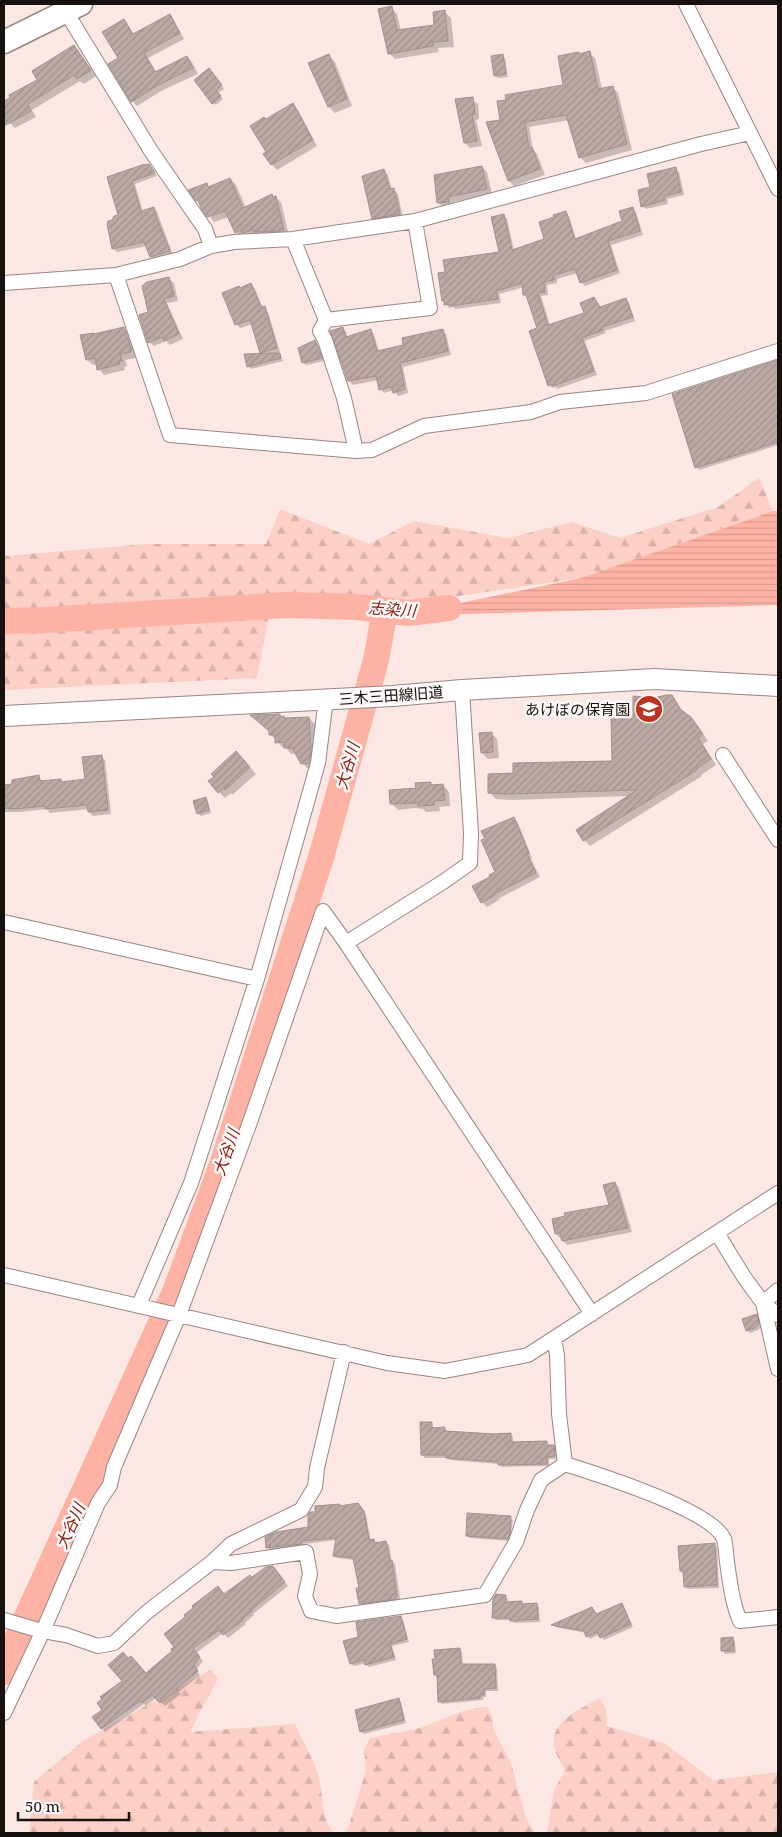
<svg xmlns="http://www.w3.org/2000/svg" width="782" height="1837" font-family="'Noto Serif','Noto Sans JP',serif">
<defs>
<pattern id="forest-firs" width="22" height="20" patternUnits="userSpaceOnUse" patternTransform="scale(1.25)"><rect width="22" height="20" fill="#fccfc7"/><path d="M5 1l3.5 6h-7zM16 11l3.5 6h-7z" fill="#d7b1aa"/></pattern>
<pattern id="water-rules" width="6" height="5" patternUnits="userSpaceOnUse" patternTransform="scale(1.25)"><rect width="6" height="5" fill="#fdb2a4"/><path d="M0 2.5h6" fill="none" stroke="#d8988c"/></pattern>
<pattern id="building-hatch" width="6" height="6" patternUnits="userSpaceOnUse" patternTransform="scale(1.25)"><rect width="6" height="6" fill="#bba9a5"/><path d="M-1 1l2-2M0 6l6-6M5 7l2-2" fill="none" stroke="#a0908d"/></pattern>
</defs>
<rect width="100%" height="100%" fill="#fbe8e4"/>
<path fill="url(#forest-firs)" d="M759 478 773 511 581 578 431 600H272L257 678 4 690V556L146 544H266L280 509 369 544 414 521 508 538 572 522 620 538 718 507Z
M210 1670 218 1678 190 1732 295 1724C302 1741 315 1761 319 1778 323 1793 321 1824 335 1833H29L34 1782 83 1741Z
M600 1698 606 1709 607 1726 666 1744 713 1780 778 1772V1833H545L547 1831 554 1790 565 1771C562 1763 555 1754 554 1746 549 1721 583 1708 600 1698Z
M487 1706 493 1717V1729L511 1763 526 1818 535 1833H344L348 1828 366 1771 364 1749 370 1738 420 1728 463 1711Z"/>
<path fill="url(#water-rules)" d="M773 511H778V605L398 616 581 578Z"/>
<path fill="#0003" d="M391 8 397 14 401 31 435 26 445 12 451 18 454 47 438 48 439 52 395 59 389 53Z
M169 16 174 21 184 39 148 58 157 73 187 57 192 62 198 74 163 90 137 106 132 101 124 21 134 35Z
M74 46 96 76 84 84 80 81 32 110 36 117 15 128 9 122 4 110V104L39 81Z
M578 53 580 55 589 53 595 58 602 89 612 87 618 93 632 150 586 163 580 157 569 120 529 127 533 149 537 154 545 175 514 186 509 181 488 123 502 121 565 86Z
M329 56 335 62 352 106 335 113 329 107Z
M503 56 505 58 508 77 498 78 495 76Z
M212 73 224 89 218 93 223 99 216 105 213 103Z
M472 99 478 104 479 119 476 120 482 146 470 148 465 143Z
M293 105 298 110 317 146 277 170 272 165 268 152 266 120Z
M149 166 157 176 135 184 143 212 154 208 157 212 173 255 155 260 151 257 147 246 117 252 113 248 120 216 108 178Z
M482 167 487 172 492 194 453 202V206L443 207 438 202Z
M675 169 679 172 684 195 667 199 668 204 646 209 643 206 652 188Z
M384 171 388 175 392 190 398 194 403 218 377 222 373 218Z
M230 179 236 185 246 208 271 195 275 197 281 202 289 236 241 238 236 232 229 217 214 222 197 200 206 185 210 188Z
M632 208 636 212 643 235 611 245 620 273 585 286 581 282 578 273 557 279V283L547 285 548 295 541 296 550 325 586 314 594 299 601 308 626 299 629 303 635 321 605 331 606 333 585 341 597 375 557 389 556 387 552 388 549 385 538 329 528 298 525 295 524 287 499 294 501 303 455 309 453 307 449 308 443 300 500 253 504 216 507 219 514 250 545 239 565 212 569 216 576 239 624 222Z
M169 279 174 283 178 301 167 303 183 339 170 345 166 341 154 346 149 342V313Z
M250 285 255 289 263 308 268 312 280 352 274 354H280L283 361 251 369 248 366 264 355 261 352 253 324 240 328 236 324 240 289Z
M124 328 130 334 136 358 125 360 127 366 124 367 125 370 104 375 99 369 98 364 93 365 87 360 95 336Z
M342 328 346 332 348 338 371 331 374 335 379 351 405 346 442 330 446 334 451 355 403 367 408 393 398 396 394 390 384 393 380 389 378 380 353 385 349 381 331 331Z
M315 342 318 345 324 361 306 365 303 363Z
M778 361V445L699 470 697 467 674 395Z
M671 696 677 702 684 714 697 725 708 741 703 744 716 765 701 775 702 776 590 846 584 840 630 796 512 800 496 799 490 793 515 774 614 762 634 719 654 699Z
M280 715 285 719 309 718 315 724 316 756 315 768 308 769 302 763 296 753 291 754 286 748H283L270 734Z
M491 733 497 739 499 758 488 759 482 753Z
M101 756 105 760 111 814 93 816 89 812V809L50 813 47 809 20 812H4V786L13 785 39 777 43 782 61 780 64 783 86 780Z
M242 759 256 774 232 795 231 793 225 798 219 792Z
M430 783 433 786 443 785 449 792 450 806 439 807 440 811 426 812 423 809 415 808 398 810 392 804Z
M205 799 208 801 211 813 201 816 198 813Z
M514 819 518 823 532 858 531 859 540 877 498 899 499 900 487 907 482 902 492 877 497 873Z
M615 1183 619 1188 632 1232 567 1245 556 1234 611 1206Z
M756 1315 759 1318 761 1327 758 1330 750 1333 747 1330Z
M431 1423 434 1429 444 1428 447 1432 495 1436 510 1434 513 1437V1443L546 1442 549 1446H553L556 1449 557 1459H549V1466L502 1467 499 1464 450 1460 447 1458H425L422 1455Z
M340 1505 342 1507 360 1508 366 1515 371 1541 374 1540 376 1543 386 1542 389 1545 392 1562 395 1564 400 1599H397L398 1601 363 1606 360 1603V1589L355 1560 337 1558 335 1555 337 1540 303 1544 304 1546 270 1551 268 1548 266 1538 309 1528Z
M511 1518 513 1520 510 1541 470 1538 467 1535Z
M714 1545 717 1547 719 1588 688 1589 685 1586 684 1574 681 1571Z
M273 1567 288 1586 253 1614 254 1615 245 1623 246 1624 228 1638 223 1633 196 1653 203 1661 196 1670 200 1675 179 1692 181 1694 165 1706 156 1698 146 1706 144 1704 105 1732 102 1728 146 1675 174 1651 225 1595Z
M505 1596 508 1599 507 1603 521 1602 524 1605H536L539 1607 540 1622 514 1623 511 1620H496L493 1617Z
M622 1604 633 1627 604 1640 600 1634 590 1639 586 1633 555 1627 553 1625 592 1608 597 1615Z
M400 1617 403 1620 409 1642 392 1646 396 1660 369 1667 366 1663 354 1666 351 1664 345 1642 359 1638Z
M732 1638 735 1641 736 1653 725 1654 723 1651Z
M459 1649 462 1652 463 1665 495 1666 497 1668 498 1691H486V1697H483V1700L442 1704 439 1701 438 1678 435 1675Z
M398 1700 401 1702 406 1723 364 1734 361 1731Z"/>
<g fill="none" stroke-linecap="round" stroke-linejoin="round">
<path stroke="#fdb2a4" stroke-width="26" d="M4 621 45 620 287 605 358 607 408 613 449 608
M4 1672 20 1632 175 1292 223 1162 322 854 376 660 385 610"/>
</g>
<path fill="url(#building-hatch)" stroke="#a2918d" d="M392 6 397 30 434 25 433 12 445 10 448 41 433 42V46L388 54 378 9Z
M170 14 180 33 144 53 155 72 187 56 193 68 158 85 131 102 108 64 118 58 102 32 124 19 133 34Z
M74 45 91 70 77 79 74 75 28 104 31 111 4 126V101L10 98 9 95 37 80 32 71Z
M590 51 598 89 613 86 627 144 579 158 566 115 525 122 529 148 532 147 540 169 508 181 486 122 500 120 497 101 506 100 505 95 563 85 558 56 579 52V54Z
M329 54 347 99 328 107 308 63Z
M503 54 506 74 494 76 491 56Z
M209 68 222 85 216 90 221 96 212 104 194 80Z
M473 97 475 114 472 115 477 141 464 143 455 99Z
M293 103 313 140 271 165 263 154 266 152 250 126 264 117 266 119Z
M145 164 146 165 149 164 155 173 132 181 141 211 154 207 157 219 170 251 150 257 144 242 112 249 107 224 108 221 112 220 114 216 118 215 107 177Z
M482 166 487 189 448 197 449 202 437 203 434 175Z
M676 167 681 192 664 196 665 200 641 207 638 190 650 187 647 174Z
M384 169 390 189 394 188 400 214 372 219 362 176Z
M230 178 243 208 272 194 273 197 276 196 284 231 254 232 253 230 242 233 240 230 235 233 225 211 207 217 201 208 198 200 196 201 188 190 207 183 208 187Z
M633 207 640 231 608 241 617 270 580 283 575 269 554 275V280L544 282 545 292 538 293 548 325 584 313 580 303 594 297 600 307 626 298 633 317 602 327 603 330 582 338 594 371 553 386 552 384 548 386 529 331 537 328 526 295H523L522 283 496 291 498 299 450 306 449 304 444 305V301H442L438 273 445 272 443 260 499 252 491 217 504 214 512 250 544 239 539 222 554 217 553 215 566 211 575 239 622 221 619 211Z
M169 277 174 296 164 299 179 334 164 341 162 337 148 343 139 315 148 312 142 286 147 282Z
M251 283 261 307 265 306 277 348 260 353 250 320 235 325 222 293 239 286 240 288Z
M124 327 131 348V352L120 354 122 361H119L120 364 97 370 95 358 86 360 80 335 94 333V334Z
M343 327 346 337 371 329 377 351 403 345 402 338 443 329 448 351 400 363 405 389 393 393 391 387 379 390 376 376 348 381 330 331Z
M315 340 322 358 302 363 298 348Z
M280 353 281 358 247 367 244 354Z
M778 360V442L695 468 672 394Z
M666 695H672L680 709 691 717 703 734 698 738 711 759 696 769 697 770 583 841 576 830 637 790 506 794 488 793V774L513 773V763L612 761 611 719 633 718V696L654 698Z
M280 714V717L284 716V718L309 717 311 749 309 763 301 764 292 748H284V742L275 743V735H269V731L250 715Z
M492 732 493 752 481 753 479 733Z
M236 751 250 767 225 790 224 788 218 793 208 781 214 777 211 774Z
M102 755 108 810 88 812 87 805 45 809V806L15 809 4 808V785L12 784V780L39 775 40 781 61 779V782L85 779 82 757Z
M431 782V785L443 784 445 800 434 801V805L418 806V803L390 804 389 790 416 788 415 783Z
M206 797 209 810 197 814 193 801Z
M514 817 529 853 527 854 536 873 494 894 495 895 481 903 472 886 490 877 489 875 495 872 481 840 485 839 481 831Z
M615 1182 628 1228 562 1241 560 1233 555 1234 552 1219 565 1216 564 1213 609 1205 603 1185Z
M757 1314 759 1324 755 1328 746 1331 742 1319Z
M420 1422H432V1428L445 1427V1431L495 1434 511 1433V1442L547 1441V1445H554L555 1456 547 1457V1464L498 1465V1462L446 1458V1455H421Z
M358 1503 364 1511 369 1540 374 1539 375 1543 386 1541 390 1561 392 1560 397 1596 395 1597 396 1599 359 1604 356 1588H359L353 1558 333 1556 336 1538 301 1541V1544L266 1548 265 1537 276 1532 308 1527V1515L310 1512H315V1506L340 1504V1506Z
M467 1513 511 1516 510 1532 508 1539 466 1536Z
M715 1543 717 1585 684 1587 683 1571H680L678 1546Z
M273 1566 285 1582 251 1610 252 1611 242 1619 243 1620 223 1635 219 1630 193 1648 200 1657 194 1665 198 1671 177 1688 178 1689 160 1703 152 1695 142 1703 140 1701 101 1729 92 1717 102 1710 97 1703 102 1699 100 1697 122 1681 108 1665 123 1652 128 1658 131 1656 146 1673 172 1651 171 1649 174 1647 164 1634 185 1617 184 1615 193 1608 192 1606 218 1586 224 1594 250 1575 252 1577 266 1567Z
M496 1594 506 1595 505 1602 522 1601V1604L537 1603 538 1619 510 1621 509 1618H492L493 1599Z
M622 1603 631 1624 600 1638 597 1632 586 1637 584 1631 551 1625 592 1607 596 1614Z
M401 1616 407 1639 390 1644 394 1657 365 1665 364 1660 350 1664 343 1641 358 1637 356 1622Z
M733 1637 734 1651H721V1638Z
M460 1648 461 1664H495L496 1688 484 1689V1695H480V1698L438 1702 437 1675H434L432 1659H435L434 1650Z
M399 1698 404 1720 360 1732 355 1710Z"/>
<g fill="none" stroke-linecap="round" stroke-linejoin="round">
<defs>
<path id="street" d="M686 4 778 189
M63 7 151 151 205 229 211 246
M293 239 326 320 320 331 325 340 344 398 356 451
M116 275 170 435 356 451 372 450 424 426 531 412 560 402 646 393 778 351
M4 283 116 275 180 259 211 246 234 242 293 239 415 221 701 144 750 133
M326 320 430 308 415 221
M462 690 471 833 470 863 443 882 346 943 592 1314
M723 755 778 840
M4 922 257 979 191 1183 139 1305
M257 979 318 763 326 699
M717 1233 744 1277 763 1303 778 1369
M4 1275 387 1363 445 1371 528 1355 778 1193
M778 1290 763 1303 778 1315
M554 1339 557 1355 559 1414 565 1464
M565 1464C597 1474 712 1510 724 1539 726 1546 726 1555 727 1562 730 1582 732 1602 740 1621L778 1617
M212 1562 231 1563 306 1552 310 1574 305 1596 311 1611 336 1616 485 1595 516 1542 527 1510 541 1480 565 1464
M4 1620 38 1630 66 1635 98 1646 114 1643 147 1612 212 1562 231 1544 301 1510 315 1487 317 1468 344 1352
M4 1713 43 1631 98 1503 110 1485 114 1467 179 1315 250 1122 323 911 346 943"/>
<path id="secondary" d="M4 716 393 696 462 690 655 679 778 686"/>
<path id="primary" d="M4 42 81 4"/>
</defs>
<use href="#street" stroke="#988683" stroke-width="16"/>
<use href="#secondary" stroke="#988683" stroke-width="22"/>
<use href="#primary" stroke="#988683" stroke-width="25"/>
<use href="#street" stroke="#fff" stroke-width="14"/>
<use href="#secondary" stroke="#fff" stroke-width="20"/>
<use href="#primary" stroke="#fff" stroke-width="22"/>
</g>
<defs>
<symbol id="school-disc" viewBox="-11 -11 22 22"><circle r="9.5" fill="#bf3221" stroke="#fdf9f8"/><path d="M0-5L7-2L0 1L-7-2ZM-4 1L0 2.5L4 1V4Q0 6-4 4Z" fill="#fff"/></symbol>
</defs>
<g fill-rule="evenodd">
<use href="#school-disc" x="633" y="693" width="32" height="32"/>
</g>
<g text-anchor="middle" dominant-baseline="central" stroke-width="5" stroke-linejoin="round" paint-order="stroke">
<g font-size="15" fill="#171110" stroke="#fdf9f8">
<text transform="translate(391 695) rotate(-4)">三木三田線旧道</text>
</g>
<g font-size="15" fill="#171110" stroke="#fdf9f8" text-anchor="end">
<text x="630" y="709">あけぼの保育園</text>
</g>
<g font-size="16" font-style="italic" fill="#8a2113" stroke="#fdf9f8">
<text transform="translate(392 609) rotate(4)">志染川</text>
<text transform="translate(347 766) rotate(-74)">大谷川</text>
<text transform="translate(226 1152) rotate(-71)">大谷川</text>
<text transform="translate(70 1526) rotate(-66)">大谷川</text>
</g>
</g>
<rect width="782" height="1837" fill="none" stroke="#171110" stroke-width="10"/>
<path d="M18 1812v8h111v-8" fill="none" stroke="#171110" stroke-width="2.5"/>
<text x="25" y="1812" font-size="15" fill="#171110" stroke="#fdf9f8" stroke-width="4" paint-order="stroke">50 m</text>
</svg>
